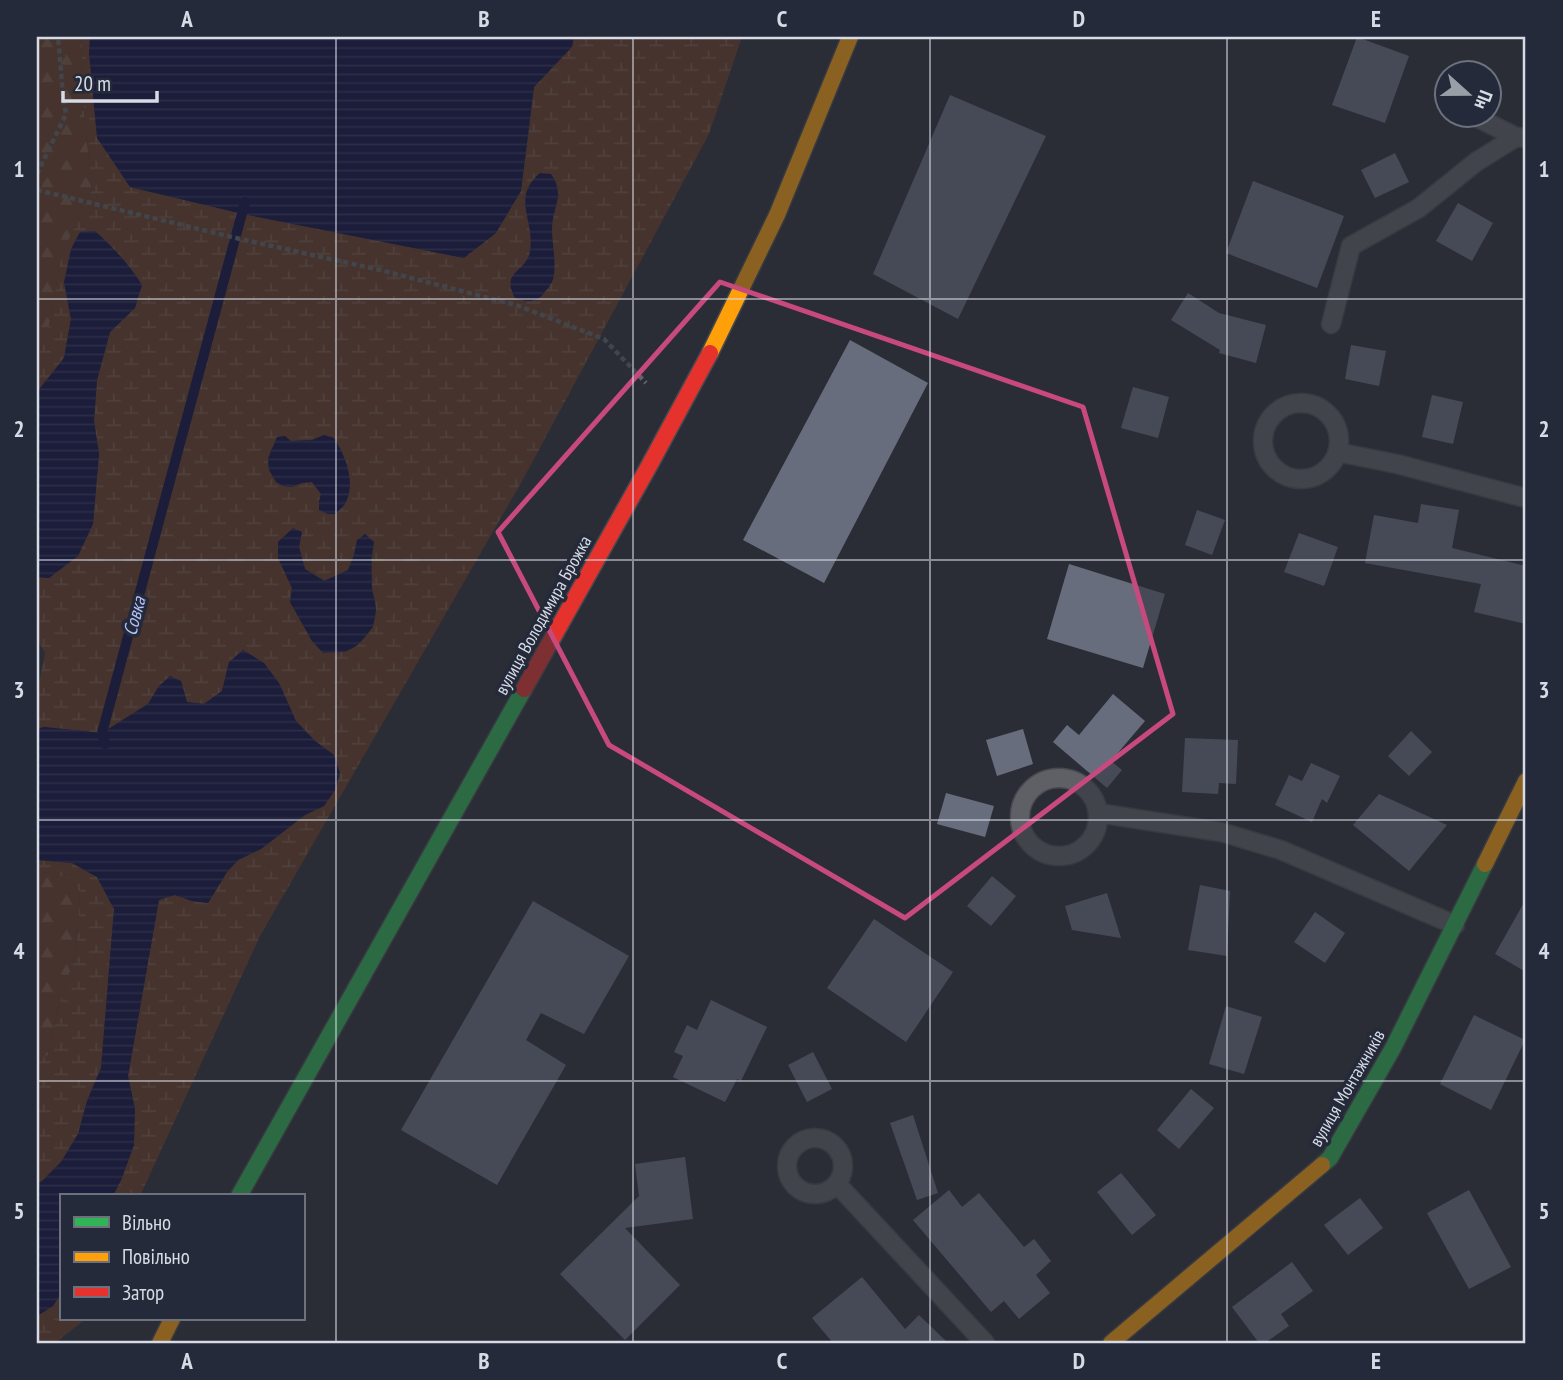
<svg xmlns="http://www.w3.org/2000/svg" width="1563" height="1380" font-family="'PT Sans Narrow',sans-serif">
<defs>
<pattern id="forest-firs" width="22" height="20" patternUnits="userSpaceOnUse" patternTransform="scale(1.75)"><rect width="22" height="20" fill="#683b25"/><path d="M5 1l3.5 6h-7zM16 11l3.5 6h-7z" fill="#7d5744"/></pattern>
<pattern id="wetland-marsh" width="20" height="14" patternUnits="userSpaceOnUse" patternTransform="scale(1.75)"><rect width="20" height="14" fill="#683b25"/><path d="M1 5h8M5 5V1M11 12h8M15 12V8" fill="none" stroke="#7d5744"/></pattern>
<pattern id="water-rules" width="6" height="5" patternUnits="userSpaceOnUse" patternTransform="scale(1.75)"><rect width="6" height="5" fill="#0a0941"/><path d="M0 2.5h6" fill="none" stroke="#2d2c5c"/></pattern>
</defs>
<rect width="100%" height="100%" fill="#2a2d35"/>
<path fill="url(#forest-firs)" d="M37 37H82L81 84 92 189 61 257 47 339 37 356Z
M37 870 67 878 80 892 76 953 57 1012 48 1055 37 1062Z"/>
<path fill="url(#wetland-marsh)" fill-rule="evenodd" d="M82 37H90L89 54 130 187 243 214 464 258 521 191 534 87 571 47 574 37H742L709 134 521 483 260 936 140 1196H113L122 1178 135 1109 128 1076 159 899 175 895 192 901 208 903 227 872 238 860 261 849 305 815 324 806 334 755 315 741 296 721 279 683 229 662 222 691 204 704 187 702 181 681 159 686 148 704 102 733 44 727 37 729V693L45 653 37 639V577L49 578 93 524 99 454 94 421 97 380 110 332 135 308 64 282 71 319 64 358 37 392V356L47 339 61 257 92 189 81 84ZM540 173 559 195 552 216V233L554 260 553 280 511 278C517 272 526 264 529 257 543 228 506 202 540 173ZM324 435 328 514 319 502 321 494 312 482 302 483 291 487 269 470 268 459 272 447 291 441 312 440ZM293 529 302 532 299 547 305 569 325 581 348 570 354 555 357 540 374 542C372 557 371 572 372 587 373 594 376 602 376 609 376 629 362 644 345 652L312 641 290 602 292 588 278 558V542Z
M37 860 72 863 97 877 114 909 101 1068 87 1101 78 1134 61 1162 42 1181 37 1184V1062L48 1055 57 1012 76 953 80 892 67 878 37 870Z
M61 1293V1319H84L83 1321 55 1343H37V1316L53 1306Z"/>
<path fill="url(#water-rules)" d="M90 37H574L572 47 534 87 521 191 496 233 464 258 243 214 130 187 97 138 89 54Z
M540 173 551 174C566 195 552 207 552 230 552 246 557 264 553 279 552 284 547 289 544 293 537 303 526 302 515 298 500 271 527 272 530 251 535 220 511 198 540 173Z
M95 231C113 247 129 264 142 285L135 308 110 332 97 380 94 421 99 454 93 524 78 556 49 578 37 577V392L64 358 71 319 64 282 71 249 80 232Z
M324 435 334 438C345 455 356 481 346 502 344 507 339 510 335 514H328L319 510V502L321 494 312 482 302 483 292 487 283 486 276 482 269 470 268 459 277 437 285 436 291 441 312 440Z
M293 528 302 532 299 547 305 569 324 581 348 570 354 555 357 540 365 534 374 542 371 559 372 589 376 609 373 627 358 645 345 652 323 653 312 641 290 602 292 588 278 558V542Z
M243 650 264 663 279 683 296 721 315 741 334 755 340 773 335 790 324 806 305 815 261 849 238 860 227 872 208 903 192 901 175 895 159 900 128 1076 135 1109 134 1145 122 1178 113 1196H61V1293L53 1306 37 1316V1184L42 1181 61 1162 78 1134 87 1101 101 1068 114 909 97 877 72 863 37 860V729L44 727 102 733 148 704 159 686 170 676 181 681 187 702 204 704 222 691 229 662Z"/>
<g fill="none" stroke-linecap="round" stroke-linejoin="round">
<path stroke="#0a0941" stroke-width="10" d="M105 744 102 733 245 202"/>
</g>
<path fill="#686d7e" d="M1357 37 1409 56 1385 123 1332 105Z
M950 95 1046 136 958 319 873 274Z
M1395 153 1409 182 1375 198 1361 170Z
M1253 181 1344 216 1317 288 1226 253Z
M1458 203 1493 223 1472 261 1436 241Z
M1188 293 1219 313 1266 325 1256 363 1219 353 1220 350 1171 320Z
M850 340 928 383 824 583 743 540Z
M1351 345 1386 351 1379 386 1345 379Z
M1133 387 1169 397 1158 438 1121 428Z
M1432 395 1463 402 1453 444 1422 437Z
M1421 504 1459 510 1452 548 1526 566V624L1474 612 1481 584 1365 563 1374 515 1418 523Z
M1197 510 1225 520 1212 555 1185 545Z
M1299 533 1338 547 1324 586 1284 572Z
M1069 564 1165 594 1143 668 1047 639Z
M1113 694 1145 721 1111 761 1122 770 1107 788 1053 742 1067 725 1079 735Z
M1023 729 1033 764 997 776 986 740Z
M1411 731 1432 752 1409 776 1388 756Z
M1185 738 1238 740 1236 784 1219 783 1218 794 1182 792Z
M1311 763 1340 776 1327 803 1322 799 1312 822 1275 805 1289 775 1302 781Z
M946 793 994 806 985 837 937 824Z
M1379 794 1447 825 1409 871 1353 825Z
M992 876 1016 896 991 926 967 906Z
M1200 885 1230 891 1227 956 1188 950Z
M1107 893 1121 938 1072 930 1065 906Z
M1526 899V972L1495 954Z
M533 901 629 956 584 1034 541 1013 526 1040 566 1065 497 1185 401 1130Z
M1315 912 1345 933 1325 963 1294 942Z
M874 919 953 972 906 1042 827 988Z
M711 1000 767 1027 741 1081 737 1079 725 1102 673 1077 683 1056 674 1052 687 1025 697 1030Z
M1226 1006 1262 1017 1244 1074 1209 1064Z
M1474 1015 1525 1040 1491 1110 1440 1084Z
M813 1052 832 1089 807 1102 788 1065Z
M1191 1089 1214 1108 1179 1149 1157 1130Z
M913 1115 938 1193 917 1200 890 1123Z
M685 1157 693 1219 625 1228 680 1285 625 1340 560 1274 639 1196 635 1164Z
M1121 1173 1156 1215 1132 1235 1097 1192Z
M949 1190 962 1207 979 1193 1024 1247 1034 1239 1051 1261 1036 1275 1050 1293 1019 1319 1004 1301 991 1312 913 1220Z
M1469 1190 1511 1267 1469 1289 1427 1213Z
M1360 1198 1383 1228 1348 1255 1324 1225Z
M1292 1262 1313 1291 1281 1314 1289 1326 1265 1343H1259L1232 1307Z
M862 1277 905 1329 919 1315 948 1343H833L812 1318Z"/>
<g fill="none" stroke-linecap="round" stroke-linejoin="round">
<defs>
<path id="lane" d="M1474 116 1516 137
M1331 324 1351 246 1419 208 1476 162 1516 137 1526 138
M1263 441a38 38 0 1 1 76 0a38 38 0 1 1-76 0Z
M1337 452 1397 464 1526 498
M1020 817a39 39 0 1 1 78 0a39 39 0 1 1-78 0Z
M1098 813 1221 832 1281 850 1455 925
M787 1166a28 28 0 1 1 56 0a28 28 0 1 1-56 0Z
M837 1184 985 1343"/>
<path id="fast" d="M1322 1165 1330 1158 1393 1048 1485 864
M239 1196 524 689"/>
<path id="slow" d="M710 353 777 215 850 37
M1485 864 1526 781
M160 1343 172 1319
M1111 1343 1322 1165"/>
<path id="jam" d="M524 689 649 466 710 353"/>
</defs>
<use href="#lane" stroke="#474950" stroke-width="21"/>
<use href="#fast" stroke="#474950" stroke-width="19"/>
<use href="#slow" stroke="#474950" stroke-width="19"/>
<use href="#jam" stroke="#474950" stroke-width="19"/>
<path stroke="#616369" stroke-width="4.5" stroke-dasharray="5 3.5" stroke-linecap="butt" d="M37 174 66 114 63 95 58 37
M37 190 236 238 380 270 516 305 604 339 646 383"/>
<use href="#lane" stroke="#5e6066" stroke-width="18"/>
<use href="#fast" stroke="#30b455" stroke-width="16"/>
<use href="#slow" stroke="#ff9f0a" stroke-width="16"/>
<use href="#jam" stroke="#e5322d" stroke-width="16"/>
</g>
<path d="M0 0H1563V1380H0ZM720 282 1083 407 1173 714 905 918 609 745 498 532Z" fill="#2a2d35" fill-opacity=".55" fill-rule="evenodd"/>
<path fill="none" stroke="#c7497e" stroke-width="5" stroke-linejoin="round" d="M720 282 1083 407 1173 714 905 918 609 745 498 532Z"/>
<path fill="none" stroke="#d7dbe5" stroke-width="2" stroke-opacity="0.55" d="M336 37V1343M633 37V1343M930 37V1343M1227 37V1343M37 299H1526M37 560H1526M37 820H1526M37 1081H1526"/>
<g text-anchor="middle" dominant-baseline="central" stroke-width="7" stroke-linejoin="round" paint-order="stroke">
<g font-size="18" fill="#d7dbe5" stroke="#252a3a">
<text transform="translate(543 615) rotate(-61)">вулиця Володимира Брожка</text>
<text transform="translate(1347 1088) rotate(-60)">вулиця Монтажників</text>
</g>
<g font-size="19" font-style="italic" fill="#b0c1fa" stroke="#252a3a">
<text transform="translate(134 616) rotate(-75)">Совка</text>
</g>
</g>
<rect width="1563" height="1380" fill="none" stroke="#252a3a" stroke-width="77"/>
<rect x="60" y="1194" width="245" height="126" fill="#252a3a" stroke="#6c717e" stroke-width="2"/>
<rect x="74" y="1217" width="35" height="10" fill="#30b455" stroke="#6c717e" stroke-width="2"/>
<text x="122" y="1230" font-size="21" fill="#d7dbe5">Вільно</text>
<rect x="74" y="1252" width="35" height="10" fill="#ff9f0a" stroke="#6c717e" stroke-width="2"/>
<text x="122" y="1264" font-size="21" fill="#d7dbe5">Повільно</text>
<rect x="74" y="1287" width="35" height="10" fill="#e5322d" stroke="#6c717e" stroke-width="2"/>
<text x="122" y="1300" font-size="21" fill="#d7dbe5">Затор</text>
<g transform="translate(1468 94) rotate(111)"><circle r="33" fill="#252a3a" stroke="#6c717e" stroke-width="2"/>
<path d="M0-5L12 26L0 18L-12 26Z" fill="#9a9ea7"/>
<text y="-10" font-size="19" font-weight="bold" text-anchor="middle" fill="#d7dbe5">Пн</text>
</g>
<path d="M63 91v10h94v-10" fill="none" stroke="#d7dbe5" stroke-width="3.5"/>
<text x="74" y="91" font-size="21" fill="#d7dbe5" stroke="#252a3a" stroke-width="5" paint-order="stroke">20 m</text>
<rect x="38" y="38" width="1486" height="1304" fill="none" stroke="#d7dbe5" stroke-width="2.5"/>
<g font-size="23" text-anchor="middle" font-weight="bold" fill="#d7dbe5">
<text x="187" y="27">A</text>
<text x="484" y="27">B</text>
<text x="782" y="27">C</text>
<text x="1079" y="27">D</text>
<text x="1376" y="27">E</text>
<text x="19" y="177">1</text>
<text x="1544" y="177">1</text>
<text x="19" y="437">2</text>
<text x="1544" y="437">2</text>
<text x="19" y="698">3</text>
<text x="1544" y="698">3</text>
<text x="19" y="959">4</text>
<text x="1544" y="959">4</text>
<text x="19" y="1219">5</text>
<text x="1544" y="1219">5</text>
<text x="187" y="1369">A</text>
<text x="484" y="1369">B</text>
<text x="782" y="1369">C</text>
<text x="1079" y="1369">D</text>
<text x="1376" y="1369">E</text>
</g>
</svg>
